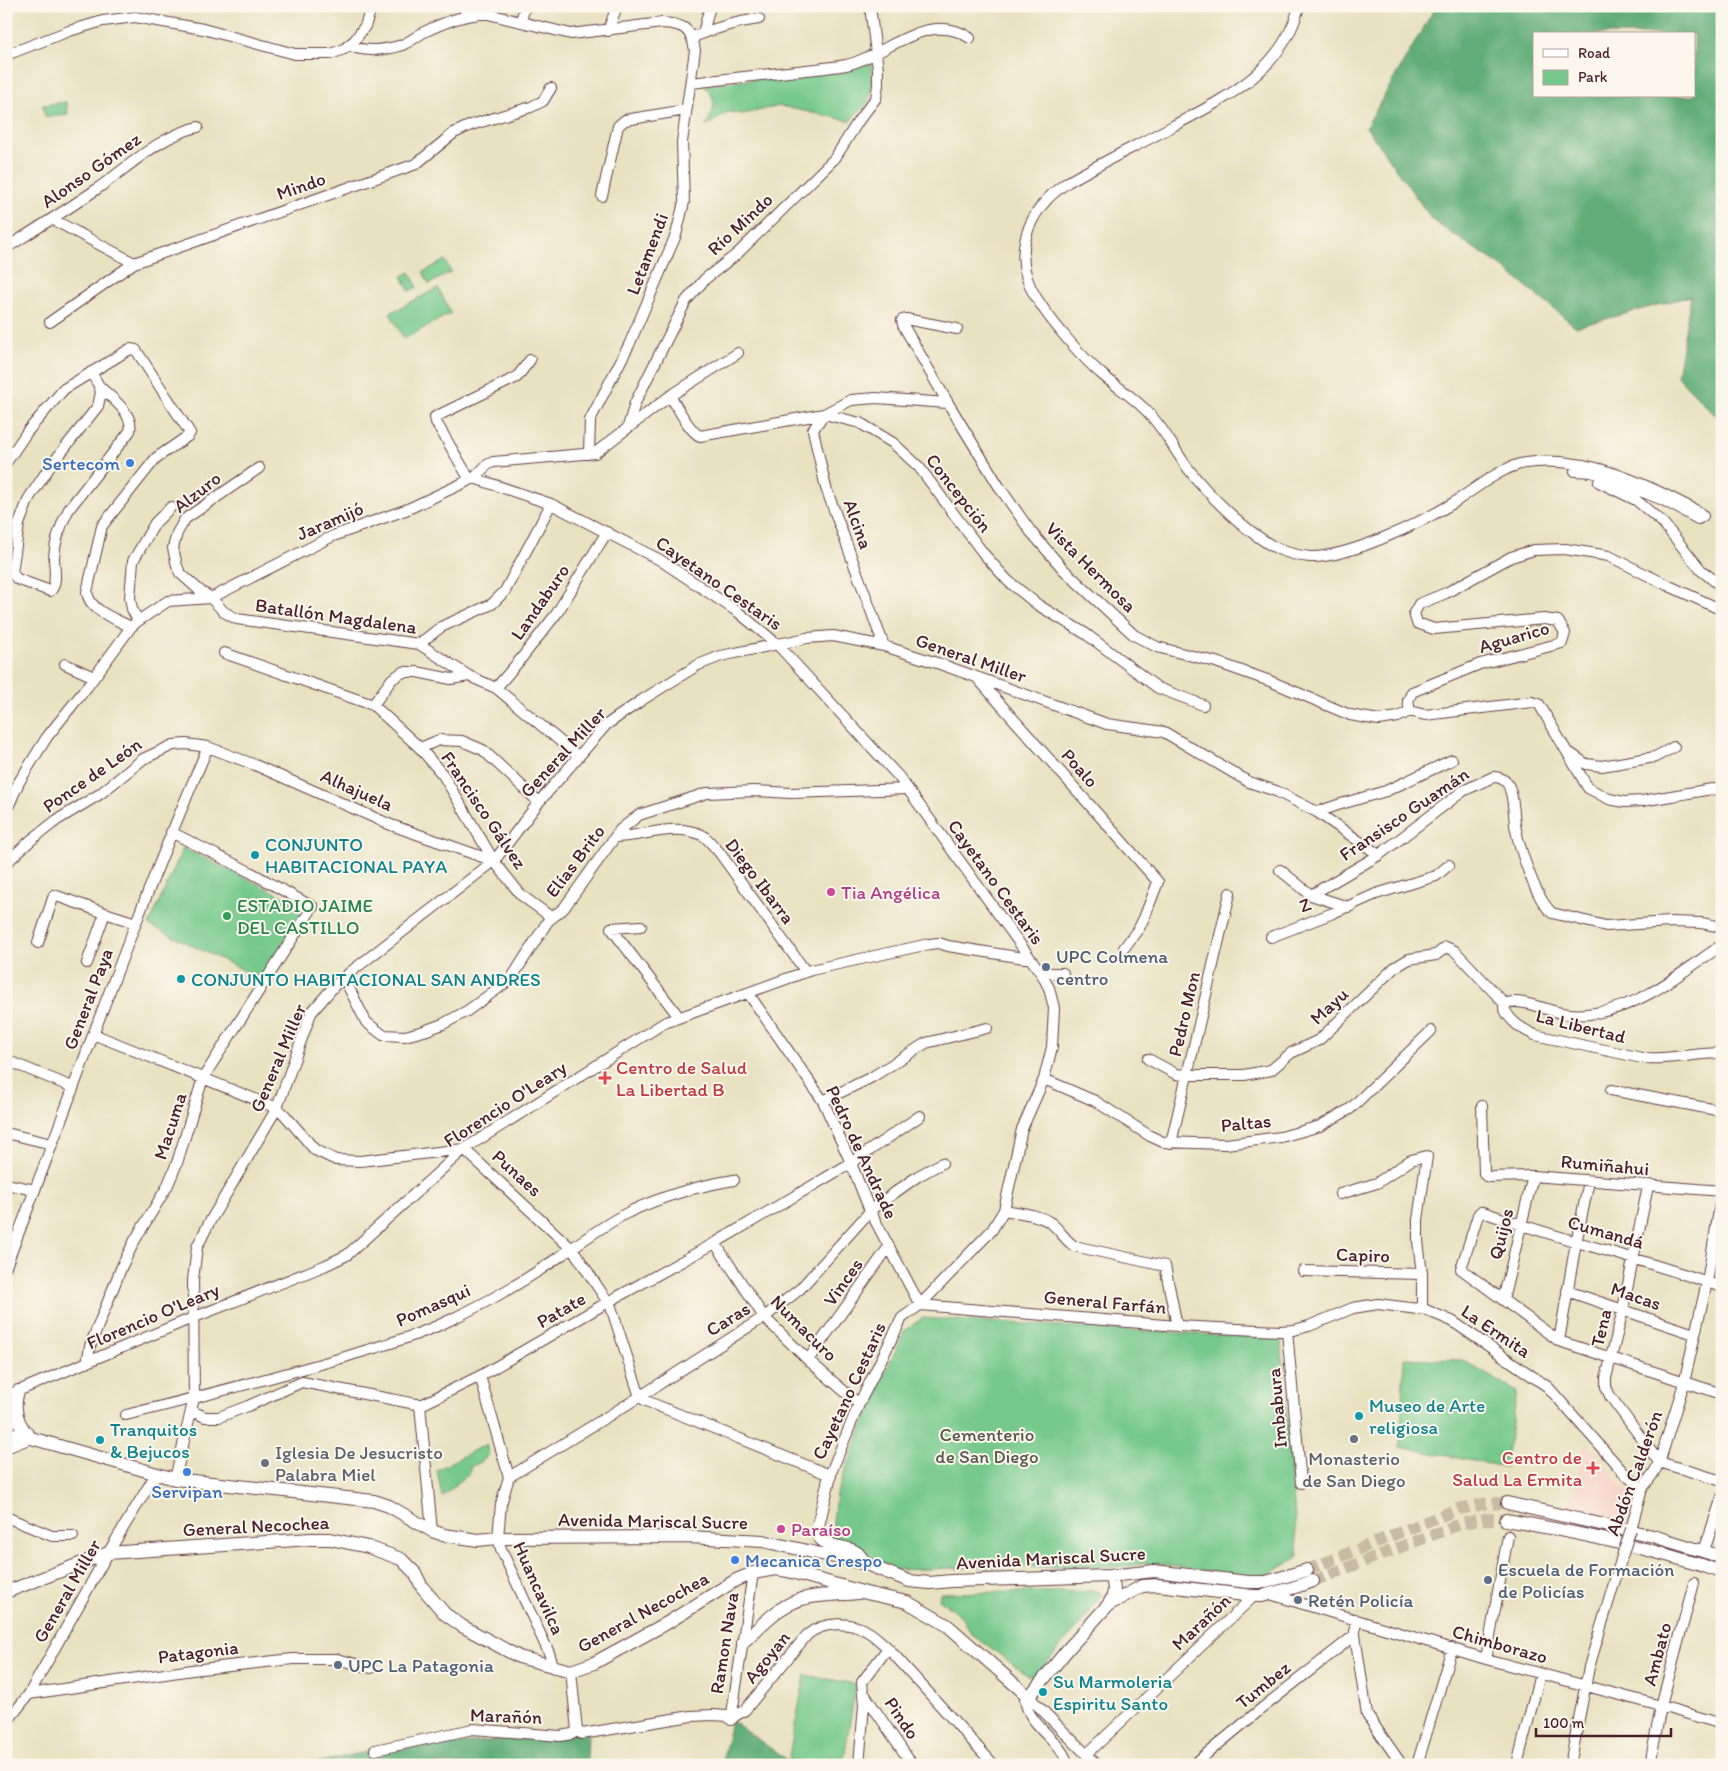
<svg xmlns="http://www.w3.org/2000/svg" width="1728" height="1771" font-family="Itim,sans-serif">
<rect width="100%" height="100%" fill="#fbf7ec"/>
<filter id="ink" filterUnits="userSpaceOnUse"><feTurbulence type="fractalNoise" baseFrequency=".02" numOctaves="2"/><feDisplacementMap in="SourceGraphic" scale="10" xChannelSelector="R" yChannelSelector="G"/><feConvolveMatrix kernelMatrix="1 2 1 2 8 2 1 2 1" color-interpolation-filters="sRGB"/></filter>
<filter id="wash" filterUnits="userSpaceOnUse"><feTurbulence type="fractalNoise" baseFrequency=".0096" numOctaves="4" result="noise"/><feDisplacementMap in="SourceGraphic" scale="20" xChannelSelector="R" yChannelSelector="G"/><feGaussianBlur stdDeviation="1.12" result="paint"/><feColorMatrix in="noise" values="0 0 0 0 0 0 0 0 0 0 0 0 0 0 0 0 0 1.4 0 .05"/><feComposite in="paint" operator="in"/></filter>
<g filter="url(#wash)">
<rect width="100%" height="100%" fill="#e8e2c1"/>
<path fill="#f7d1c7" d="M1585 1443 1630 1494 1623 1520 1570 1506Z"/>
<path fill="#76c98b" stroke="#60745b" d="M871 64C872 76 874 97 865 107 859 112 855 113 851 121L780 106 743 114 728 112 706 126C715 107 719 102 704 85L839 70Z
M66 102 68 114 45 117 43 105Z
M445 260 451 272 429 284 423 272Z
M410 272 417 287 409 291 402 276Z
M438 288 451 313 404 339 390 313Z
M183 848 306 907 260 978 149 925Z
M923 1318 1281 1339 1298 1557 1268 1575 1246 1576 1147 1563 1124 1567H997L892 1570 861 1550 831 1539 836 1495 875 1394 905 1330Z
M1404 1358 1462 1360 1517 1392 1505 1467 1400 1447Z
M486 1444 489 1455 481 1462 470 1467 471 1470 468 1474 442 1497 437 1470Z
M1096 1591 1102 1594 1098 1602 1038 1674 1033 1676 1027 1675 971 1633 959 1614 939 1599 940 1593Z
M805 1675 856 1684 843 1765H812L788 1761Z"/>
<path fill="#60ad77" stroke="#556651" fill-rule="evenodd" d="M1436 6H1722V422L1677 376 1691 296 1576 327 1500 265 1433 221 1366 127ZM1534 34H1694V96H1534Z
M731 1720 788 1761 791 1765H722Z
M588 1733 587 1765H222L230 1763 311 1764 375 1750Z"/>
</g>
<g filter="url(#ink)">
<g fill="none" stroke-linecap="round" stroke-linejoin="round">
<path stroke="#c8bba3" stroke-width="12" stroke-dasharray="12 6" stroke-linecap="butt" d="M1307 1570 1458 1509 1483 1504 1507 1503
M1313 1581 1460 1524 1484 1519 1506 1520"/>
<defs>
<path id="minor" d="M463 6 467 16
M1299 6C1284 70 1226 98 1173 126 1138 145 1103 162 1068 182 1027 209 1009 256 1037 299 1053 324 1083 359 1105 377 1121 390 1139 401 1152 417 1166 432 1175 451 1187 467 1207 494 1248 534 1278 549 1288 553 1300 556 1310 557 1349 558 1422 522 1455 502 1473 490 1503 466 1525 463 1587 454 1645 484 1699 512L1703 516 1698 519 1663 500 1592 472 1575 471
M521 21 525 6
M608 31 617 6
M703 33 710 6
M693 37C715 28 735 22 759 19
M349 45C363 53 387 50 402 45 409 42 416 37 422 33 442 23 466 13 488 14L571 34 662 23C683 24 691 28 695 50L682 142 684 202 676 235 629 345 590 420 589 454
M6 55 69 31 103 21 135 17 203 29 295 54H331L344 49 355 40 365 26 372 6
M691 83C726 79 761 75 797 71 813 69 830 68 846 65 886 56 928 9 970 38
M602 196 618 126 625 120 686 110
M52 219 134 263 416 164 454 133 471 125 531 107 543 101 551 88
M6 248C36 229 65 211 94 191 128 168 157 137 198 127
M50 322 134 263
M957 329 906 319 902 320 903 325 948 403 1000 488 1031 532 1064 570 1134 635 1157 647 1216 662 1270 681 1350 715 1379 720 1398 717 1410 711
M91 372 99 386 101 392 98 406 49 468 29 498 19 524 12 573 17 579 50 591C58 585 54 567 54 557 55 540 61 524 69 509L130 431C134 413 111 398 99 386
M670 396C677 406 689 431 700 436L824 414 860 423 893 443 919 467 983 553 1008 581 1038 605 1086 634 1158 688 1203 705
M628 427 635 403 686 301 705 279 737 254 835 158 859 120 876 98 878 85V69L870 6
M6 463 27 432 64 389 130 349 136 350 190 433 188 436 156 458 102 526 87 592C89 611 116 619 131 627
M259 468 185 519 177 533 173 548 177 566 180 573 199 590 211 598 224 612 237 619 419 644 469 676 496 688 578 756
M470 480 436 422 435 417 517 377 530 360
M1599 482 1636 500 1663 523 1701 570 1722 587
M1722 610 1667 585 1609 556 1565 549 1534 550 1511 557 1446 593 1419 604 1414 613 1417 623 1434 629 1544 619 1558 621 1565 633 1562 643 1480 664 1412 692 1408 701 1410 711 1425 715 1532 702 1539 704 1588 788 1609 799 1624 802 1642 801 1712 789 1722 790
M138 621 132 609 130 598 133 561 155 523 171 507
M419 644 441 627 492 604 505 591 551 504
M884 646 826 488 813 430 824 414 851 400 876 398 948 403
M224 653 373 705 420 748 443 775 494 861 521 895 551 917
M65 664 94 677
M978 679 1158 882 1144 918 1139 928 1124 948
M496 688 520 660 557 613 607 532
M373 705 392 679 403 672H417L451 679 469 676
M420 748 439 740 462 741 483 750 539 802
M1570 753 1586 764 1602 766 1655 757 1674 747
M6 812 19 782 47 737 87 687 131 627 138 621 168 601 211 598 333 536 408 509 474 478 487 465 493 462 595 453 670 396 738 353
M1317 812 1341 804 1386 791 1452 760
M171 832 250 872 313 907
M615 837C644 837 674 822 702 835 708 838 714 847 719 852L806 972
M6 863 30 841 57 820 100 794 143 759 173 745 186 744 208 747 255 765 391 825 494 861
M1280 870 1311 895 1348 907 1351 906
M1311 895 1379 855 1463 791 1493 777C1499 777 1503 778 1507 783 1513 791 1514 814 1515 825 1519 847 1535 898 1552 913L1606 926 1670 922 1701 923 1722 927
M641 926 611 928 679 1017
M1271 937 1333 913 1376 894 1436 876 1449 865
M38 943 54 895 105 913
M87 963 105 913 136 923
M1041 973H1063
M344 978 366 1022 383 1035 405 1036 424 1031 443 1024 467 1011 511 979 548 921 564 908 620 830 639 815 707 793 754 791 791 793 908 789
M748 993 823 1101 851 1163 870 1211 920 1305
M1505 1004C1518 997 1546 1010 1561 1013 1570 1015 1585 1015 1595 1013 1643 1006 1682 972 1722 945
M1505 1004 1504 1008C1510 1022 1522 1029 1535 1035L1642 1058C1669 1060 1695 1053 1722 1053
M93 1034 277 1108 284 1114 315 1150 336 1160 360 1161 464 1149 574 1251 611 1307 640 1397 646 1401 830 1475 859 1404 902 1318 920 1305 992 1230 1004 1210 1022 1129 1044 1079 1052 1047 1054 1008 1049 988 1041 973 899 777 777 644 738 612 660 560 551 504 474 478
M1148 1059 1176 1074 1184 1075H1244L1271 1070 1291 1053 1319 1040 1394 968 1409 959 1436 955 1446 947 1455 951 1505 1004
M6 1060 72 1087
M1044 1079 1095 1101 1150 1136 1163 1142 1226 1144 1281 1137 1320 1126 1350 1109 1431 1031
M1611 1090 1722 1111
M823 1101 872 1077 926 1043 987 1028
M1482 1106 1484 1173 1486 1176 1489 1177 1533 1176 1722 1191
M6 1133 52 1144
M1171 1143 1230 893
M6 1184 35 1190
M1648 1186 1622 1314 1606 1378V1387L1610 1396 1659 1462
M1340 1194 1377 1183 1411 1160 1427 1156 1418 1220V1241L1422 1274V1308
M1004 1210C1020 1213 1038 1214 1051 1223 1060 1230 1065 1240 1074 1246L1165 1266 1177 1326
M715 1243 764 1317 808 1360 859 1404
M6 1266C73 1092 134 917 208 747
M1303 1271 1422 1274
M1722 1287C1643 1259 1562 1240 1483 1212H1480L1478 1215 1461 1269 1559 1341 1722 1394
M1567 1291 1694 1334
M1503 1300 1533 1176
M920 1305 1177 1326 1280 1331 1294 1330 1309 1326 1353 1308 1378 1304 1426 1310 1452 1321 1548 1387 1624 1473 1642 1489
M1287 1331 1301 1483
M1559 1341 1575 1248 1589 1181
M808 1360 888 1248
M87 1363 90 1346 122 1266 135 1240 167 1187 177 1163 203 1078 310 911
M480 1376 509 1477 501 1504 498 1538 501 1549 549 1653 554 1668
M6 1396 190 1319 324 1266 347 1255 464 1149 664 1023 811 970 929 944 939 943 948 946 1024 958 1029 957
M420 1405 432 1531
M192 1411 205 1417H219L248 1406 302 1382 416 1404H423L480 1376 608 1302 715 1243 851 1163 920 1116
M126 1415C199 1397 272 1378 345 1357 380 1346 415 1337 448 1321 486 1303 525 1281 559 1257 582 1241 605 1224 629 1212 663 1196 697 1186 734 1180
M6 1448 31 1438
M1659 1462 1722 1481
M509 1477 636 1399 767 1315 800 1289 872 1209 918 1176 942 1163
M175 1479 194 1398 193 1280 197 1247 209 1223 277 1108 311 1013 335 985 348 974 494 861 539 802 606 725 642 700 698 665 721 656 807 638 833 636 884 646 940 664 1107 724 1164 732 1249 782 1276 791 1317 812 1379 855
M6 1517 52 1536H73
M1631 1529 1642 1489 1655 1471 1661 1457 1684 1383 1707 1282 1722 1192
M1705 1548 1722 1497
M1270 1594 1486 1659 1661 1706 1722 1724
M1355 1619V1635L1367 1715 1402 1765
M1486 1659 1508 1536
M571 1671 577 1731 582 1734 691 1716 713 1715 727 1716 731 1720
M863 1692 909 1760 914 1765
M29 1694 192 1670 293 1659H337L371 1668
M731 1720 735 1716 745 1710 807 1635C823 1621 852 1621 870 1633 876 1637 882 1643 888 1648L994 1765
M731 1720 753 1573
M6 1723 29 1694 108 1553 156 1474
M375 1750 473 1729 560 1736 572 1734 577 1731
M1086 1755 1254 1596
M859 1765 864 1705 862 1682 888 1648
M1068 1765C1061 1739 1029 1727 1025 1700L1029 1697 1097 1765
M1193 1765 1261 1709 1355 1635
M1417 1765 1452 1648
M1517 1765 1540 1674
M1570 1765 1589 1667 1624 1550
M1650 1765 1661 1706 1694 1583"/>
<path id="major" d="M18 1391C12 1410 17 1425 31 1438
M6 1433 31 1438 175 1479 374 1501 389 1506 432 1531 444 1535 478 1540 498 1538 688 1537 763 1541 866 1564 909 1581 930 1583 951 1581 1110 1576 1154 1571 1248 1582H1266L1307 1570
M830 1475 817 1530C819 1549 843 1544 856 1552 860 1554 863 1561 866 1564
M1507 1503 1653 1536 1722 1557
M1506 1520C1579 1533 1652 1548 1722 1572
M6 1592 108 1553 311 1539H330L368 1547 401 1559 415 1573 422 1587 445 1614 462 1626 519 1657 571 1671 594 1663 667 1623 736 1580 753 1573 776 1569 788 1571 866 1593 907 1602 947 1625 1029 1697 1068 1649 1108 1605 1142 1586 1158 1585 1254 1596H1262L1292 1588 1313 1581
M1108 1605C1115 1595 1116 1587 1110 1576
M743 1642C760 1627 777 1607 799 1600 817 1594 839 1595 858 1593"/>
</defs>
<use href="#minor" stroke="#623c42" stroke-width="12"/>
<use href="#major" stroke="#623c42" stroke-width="14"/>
<use href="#minor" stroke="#fff" stroke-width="10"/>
<use href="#major" stroke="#fff" stroke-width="12"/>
<defs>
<path id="minor-bridge" d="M1624 1550 1631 1529"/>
</defs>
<use href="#minor-bridge" stroke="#623c42" stroke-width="12" stroke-linecap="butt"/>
<use href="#minor-bridge" stroke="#fff" stroke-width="10"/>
</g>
</g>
<g fill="#3f7fe0" stroke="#fbf7ec" stroke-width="2">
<circle cx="130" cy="463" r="5"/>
<circle cx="187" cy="1472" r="5"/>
<circle cx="735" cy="1560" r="5"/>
</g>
<g fill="#0f9aa8" stroke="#fbf7ec" stroke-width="2">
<circle cx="255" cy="855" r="5"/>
<circle cx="181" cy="979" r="5"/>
<circle cx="1359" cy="1416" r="5"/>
<circle cx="100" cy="1440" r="5"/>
<circle cx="1043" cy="1692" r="5"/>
</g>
<g fill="#d1479c" stroke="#fbf7ec" stroke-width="2">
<circle cx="831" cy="892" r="5"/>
<circle cx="781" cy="1529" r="5"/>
</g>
<circle fill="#2e9e5b" stroke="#fbf7ec" stroke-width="2" cx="227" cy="916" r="5"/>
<g fill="#5c6f8a" stroke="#fbf7ec" stroke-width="2">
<circle cx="1046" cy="967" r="5"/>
<circle cx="1488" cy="1580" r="5"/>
<circle cx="1298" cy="1600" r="5"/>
<circle cx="338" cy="1665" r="5"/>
</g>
<g fill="#e0444e" stroke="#fbf7ec" stroke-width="2">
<path d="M602.5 1070.5h5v5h5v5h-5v5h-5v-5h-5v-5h5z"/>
<path d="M1590.5 1460.5h5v5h5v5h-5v5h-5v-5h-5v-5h5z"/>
</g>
<g fill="#6b7280" stroke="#fbf7ec" stroke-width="2">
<circle cx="1354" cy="1439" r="5"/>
<circle cx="265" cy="1463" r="5"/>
</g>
<g text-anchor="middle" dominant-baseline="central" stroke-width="4" stroke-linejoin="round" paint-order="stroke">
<g font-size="19" fill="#4a1f2b" stroke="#fbf7ec">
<text transform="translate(91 170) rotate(-35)">Alonso Gómez</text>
<text transform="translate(301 186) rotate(-19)">Mindo</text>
<text transform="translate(740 224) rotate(-43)">Río Mindo</text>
<text transform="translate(647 254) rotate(-69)">Letamendi</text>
<text transform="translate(197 492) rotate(-38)">Alzuro</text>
<text transform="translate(959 493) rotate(52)">Concepción</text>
<text transform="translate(330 521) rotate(-23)">Jaramijó</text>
<text transform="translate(858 524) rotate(70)">Alcina</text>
<text transform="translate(1091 567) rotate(45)">Vista Hermosa</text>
<text transform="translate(719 583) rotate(35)">Cayetano Cestaris</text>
<text transform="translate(540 602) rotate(-55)">Landaburo</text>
<text transform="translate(336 616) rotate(8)">Batallón Magdalena</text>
<text transform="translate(1514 637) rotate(-16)">Aguarico</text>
<text transform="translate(971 658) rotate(19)">General Miller</text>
<text transform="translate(563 752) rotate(-47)">General Miller</text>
<text transform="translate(1080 768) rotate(48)">Poalo</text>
<text transform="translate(92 775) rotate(-35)">Ponce de León</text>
<text transform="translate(357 790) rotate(24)">Alhajuela</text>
<text transform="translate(484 810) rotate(56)">Francisco Gálvez</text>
<text transform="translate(1404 814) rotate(-34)">Fransisco Guamán</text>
<text transform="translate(575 861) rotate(-53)">Elías Brito</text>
<text transform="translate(760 881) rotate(53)">Diego Ibarra</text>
<text transform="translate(996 882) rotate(54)">Cayetano Cestaris</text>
<text transform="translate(1305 905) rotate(-21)">Z</text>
<text transform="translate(88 999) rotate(-69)">General Paya</text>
<text transform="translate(1329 1006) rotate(-43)">Mayu</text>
<text transform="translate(1184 1014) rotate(-77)">Pedro Mon</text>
<text transform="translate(1581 1026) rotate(14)">La Libertad</text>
<text transform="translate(278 1058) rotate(-67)">General Miller</text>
<text transform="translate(505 1104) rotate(-33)">Florencio O'Leary</text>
<text transform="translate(1246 1123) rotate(-6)">Paltas</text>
<text transform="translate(170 1126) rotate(-72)">Macuma</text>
<text transform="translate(862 1152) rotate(65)">Pedro de Andrade</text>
<text transform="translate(1605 1165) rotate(5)">Rumiñahui</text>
<text transform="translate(517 1173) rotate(42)">Punaes</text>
<text transform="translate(1606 1232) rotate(16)">Cumandá</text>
<text transform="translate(1501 1234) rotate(-76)">Quijos</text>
<text transform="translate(1363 1255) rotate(2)">Capiro</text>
<text transform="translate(843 1282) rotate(-55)">Vinces</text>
<text transform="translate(1636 1296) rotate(19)">Macas</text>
<text transform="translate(1105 1302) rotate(5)">General Farfán</text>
<text transform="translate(433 1305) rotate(-24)">Pomasqui</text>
<text transform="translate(561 1310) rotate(-30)">Patate</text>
<text transform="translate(153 1316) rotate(-23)">Florencio O'Leary</text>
<text transform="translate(728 1319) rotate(-32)">Caras</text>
<text transform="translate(804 1328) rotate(45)">Numacuro</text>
<text transform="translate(1601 1328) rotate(-77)">Tena</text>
<text transform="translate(1496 1331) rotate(34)">La Ermita</text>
<text transform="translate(849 1391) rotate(-65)">Cayetano Cestaris</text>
<text transform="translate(1277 1408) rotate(-95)">Imbabura</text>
<text transform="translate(1634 1473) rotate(-70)">Abdón Calderón</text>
<text transform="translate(653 1521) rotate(1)">Avenida Mariscal Sucre</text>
<text transform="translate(256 1526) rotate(-3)">General Necochea</text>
<text transform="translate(1051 1558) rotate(-3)">Avenida Mariscal Sucre</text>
<text transform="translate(539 1588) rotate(66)">Huancavilca</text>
<text transform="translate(67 1591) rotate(-60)">General Miller</text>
<text transform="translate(643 1612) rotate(-29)">General Necochea</text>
<text transform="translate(1201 1622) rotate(-43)">Marañón</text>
<text transform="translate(724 1643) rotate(-81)">Ramon Nava</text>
<text transform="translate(1500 1644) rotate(16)">Chimborazo</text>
<text transform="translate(198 1652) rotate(-7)">Patagonia</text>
<text transform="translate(1657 1654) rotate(-75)">Ambato</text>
<text transform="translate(767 1657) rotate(-51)">Agoyan</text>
<text transform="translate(1263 1685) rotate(-39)">Tumbez</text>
<text transform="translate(506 1716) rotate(2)">Marañón</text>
<text transform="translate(902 1718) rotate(56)">Pindo</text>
</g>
<g font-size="19" fill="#366cbe" stroke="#fbf7ec" text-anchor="end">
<text x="120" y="463">Sertecom</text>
<text x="187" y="1491" text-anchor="middle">Servipan</text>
<text x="745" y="1560" text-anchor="start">Mecanica Crespo</text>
</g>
<g font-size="19" fill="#0d838f" stroke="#fbf7ec" text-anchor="start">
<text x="265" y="844">CONJUNTO<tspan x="265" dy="22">HABITACIONAL PAYA</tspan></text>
<text x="191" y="979">CONJUNTO HABITACIONAL SAN ANDRES</text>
<text x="1369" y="1405">Museo de Arte<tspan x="1369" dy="22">religiosa</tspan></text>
<text x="110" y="1429">Tranquitos<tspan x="110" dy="22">&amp; Bejucos</tspan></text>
<text x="1053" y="1681">Su Marmoleria<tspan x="1053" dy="22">Espiritu Santo</tspan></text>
</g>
<g font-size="19" fill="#b23c85" stroke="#fbf7ec" text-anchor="start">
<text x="841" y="892">Tia Angélica</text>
<text x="791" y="1529">Paraíso</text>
</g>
<g font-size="19" fill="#27864d" stroke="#fbf7ec" text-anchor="start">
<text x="237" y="905">ESTADIO JAIME<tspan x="237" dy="22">DEL CASTILLO</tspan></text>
</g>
<g font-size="19" fill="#4e5e75" stroke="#fbf7ec" text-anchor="start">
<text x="1056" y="956">UPC Colmena<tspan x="1056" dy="22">centro</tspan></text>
<text x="1498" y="1569">Escuela de Formación<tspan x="1498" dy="22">de Policías</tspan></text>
<text x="1308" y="1600">Retén Policía</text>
<text x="348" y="1665">UPC La Patagonia</text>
</g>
<g font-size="19" fill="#be3a42" stroke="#fbf7ec" text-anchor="start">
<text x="616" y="1067">Centro de Salud<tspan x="616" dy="22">La Libertad B</tspan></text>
<text x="1582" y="1457" text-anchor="end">Centro de<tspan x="1582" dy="22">Salud La Ermita</tspan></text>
</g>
<g font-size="19" fill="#595a4d" stroke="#fbf7ec">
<text x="987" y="1434">Cementerio<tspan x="987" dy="22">de San Diego</tspan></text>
</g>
<g font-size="19" fill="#5b616d" stroke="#fbf7ec" text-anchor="start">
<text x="275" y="1452">Iglesia De Jesucristo<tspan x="275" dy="22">Palabra Miel</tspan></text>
<text x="1354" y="1458" text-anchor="middle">Monasterio<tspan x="1354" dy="22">de San Diego</tspan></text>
</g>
</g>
<rect width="1728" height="1771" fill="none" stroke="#fbf7ec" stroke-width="25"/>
<rect x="1533" y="32" width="162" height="65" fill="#fbf7ec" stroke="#b4a19f"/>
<rect x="1543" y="49" width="25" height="8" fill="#ffffff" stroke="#b4a19f"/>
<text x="1578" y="58" font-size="15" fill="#4a1f2b">Road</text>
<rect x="1543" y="70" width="25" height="15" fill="#76c98b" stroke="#b4a19f"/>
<text x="1578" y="82" font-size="15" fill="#4a1f2b">Park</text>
<path d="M1536 1728v8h135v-8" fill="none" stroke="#4a1f2b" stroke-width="2.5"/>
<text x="1543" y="1728" font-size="15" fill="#4a1f2b" stroke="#fbf7ec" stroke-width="4" paint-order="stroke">100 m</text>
</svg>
